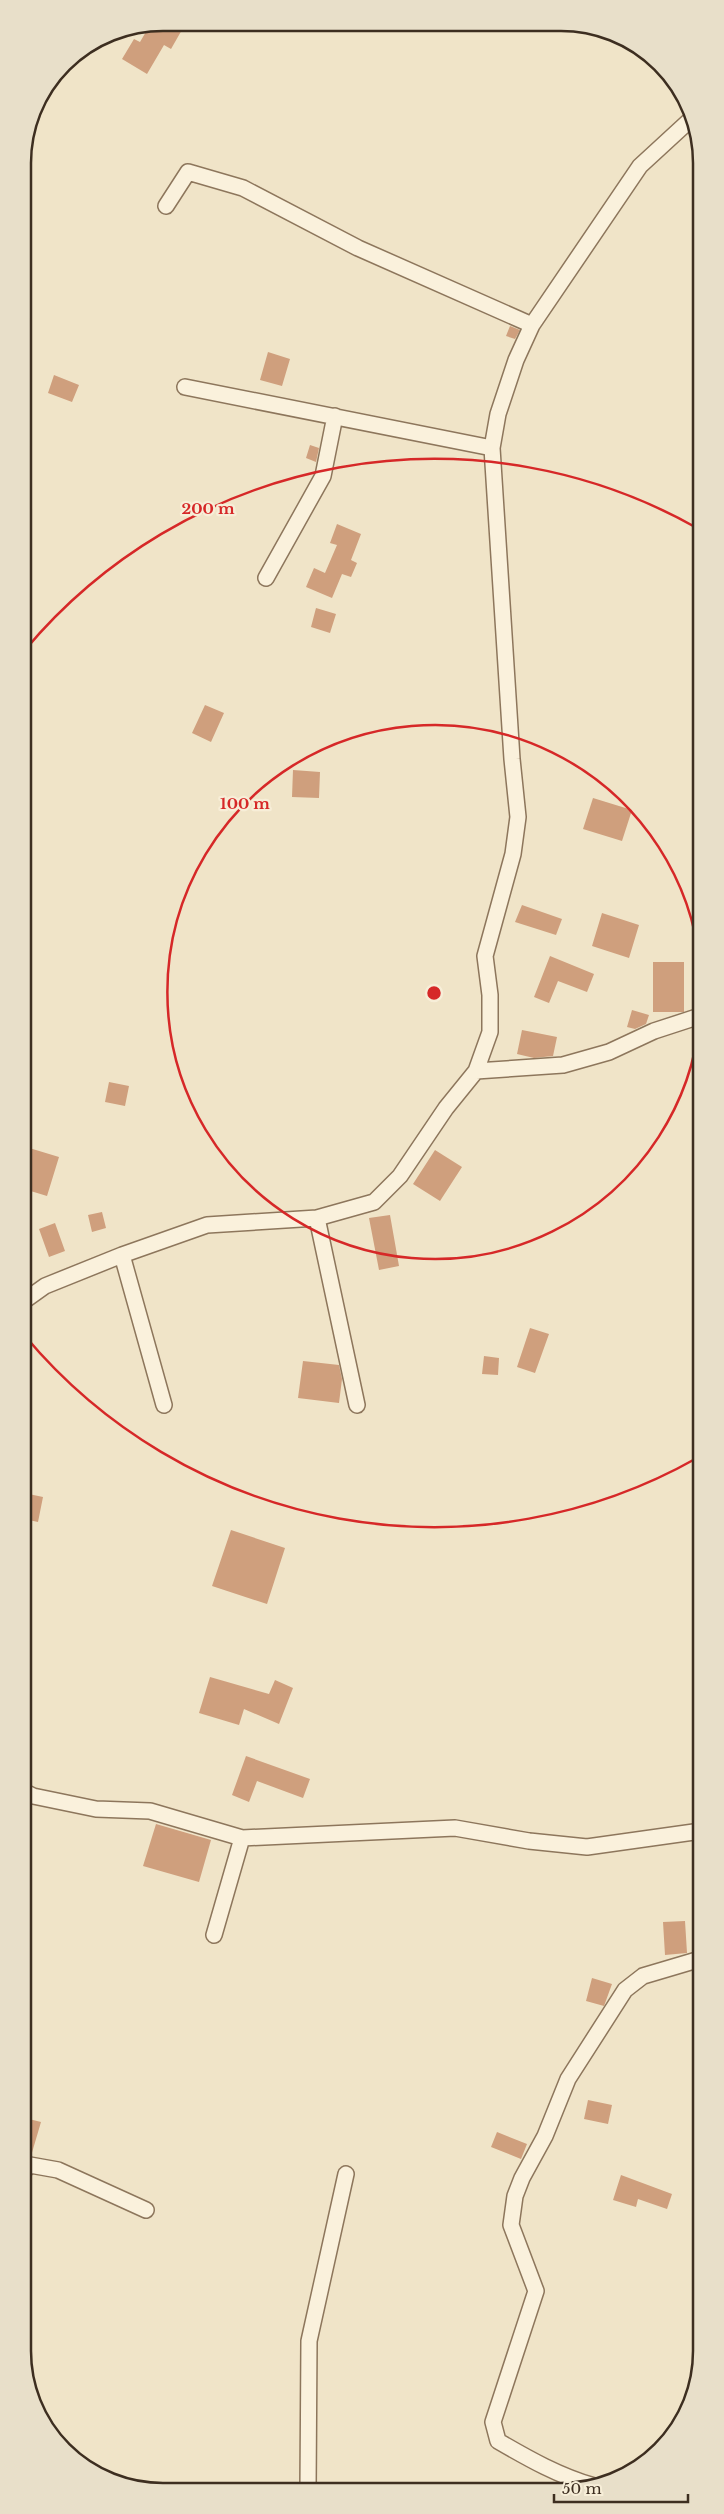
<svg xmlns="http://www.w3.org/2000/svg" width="724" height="2514" font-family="'Libre Baskerville',serif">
<rect width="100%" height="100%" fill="#f0e4c8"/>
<path fill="#cf9f7d" d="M164 22 173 23 183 28 171 49 164 45 147 74 122 59 134 39 140 42 150 25Z
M510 326 520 330 515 339 506 336Z
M268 352 290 359 282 386 260 380Z
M54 375 79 385 72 402 48 393Z
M310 445 319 448 316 462 306 458Z
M337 524 361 534 351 560 357 563 351 577 342 574 332 598 306 587 314 568 325 573 337 545 330 543Z
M316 608 336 614 330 633 311 627Z
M205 705 224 713 211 742 192 733Z
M293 770 320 772 319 798 292 797Z
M593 798 632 810 622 841 583 829Z
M522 905 562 919 556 935 515 922Z
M602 913 639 925 629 958 592 946Z
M550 956 594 974 587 992 558 981 549 1003 534 997Z
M653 962H684V1012H653Z
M632 1010 649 1015 646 1024 635 1029 627 1027Z
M522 1030 557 1037 553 1056 534 1058 517 1054Z
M109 1082 129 1086 125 1106 105 1102Z
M26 1147 59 1157 47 1196 24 1189V1155Z
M435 1150 462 1167 440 1201 413 1184Z
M102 1212 106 1228 92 1232 88 1215Z
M390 1215 399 1266 379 1270 369 1218Z
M55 1223 65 1251 49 1257 39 1229Z
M530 1328 549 1334 535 1373 517 1367Z
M484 1356 499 1358 498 1375 482 1374Z
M303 1361 339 1365 342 1379 339 1403 298 1398Z
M24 1493 43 1497 38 1522 24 1519Z
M231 1530 285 1548 267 1604 212 1586Z
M210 1677 269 1694 275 1680 293 1688 279 1724 244 1709 239 1725 199 1713Z
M246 1756 310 1779 303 1798 257 1781 249 1802 232 1795Z
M156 1824 211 1840 199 1882 143 1866Z
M685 1921 687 1953 665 1955 663 1922Z
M592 1978 612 1984 604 2006 586 2001Z
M588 2100 612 2105 608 2124 584 2119Z
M25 2118 41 2122 31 2156 25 2157Z
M497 2132 527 2144 521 2159 491 2147Z
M621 2175 672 2194 667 2209 638 2199 636 2207 613 2200Z"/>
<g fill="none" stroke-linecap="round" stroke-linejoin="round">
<defs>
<path id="minor" d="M166 206 188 172 243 188 358 248 532 325
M185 387 492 448
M266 578 323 476 335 416
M476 1071 563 1065 609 1052 654 1031 700 1016
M317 1218 357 1405
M122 1255 164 1405
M24 1301 45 1286 122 1255 207 1225 317 1218 374 1202 400 1176 446 1108 476 1071 490 1032V995L485 956 513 854 518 817 512 759 492 448 498 414 516 360 532 325 640 166 690 120
M25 1792 33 1796 96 1809 150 1811 242 1838 455 1828 529 1841 587 1847 701 1831
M214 1935 242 1838
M25 2170 30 2165 58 2170 146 2210
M594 2486C559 2476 529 2459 498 2441L493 2422 536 2291 511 2225 515 2196 522 2178 545 2136 568 2079 625 1990 643 1976 697 1960 701 1956
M308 2489 309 2341 346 2174"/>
</defs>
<use href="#minor" stroke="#8d765c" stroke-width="18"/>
<use href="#minor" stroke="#faf1dc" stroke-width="15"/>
</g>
<g fill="none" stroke="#d62828" stroke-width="2.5">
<path d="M700 1019A267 267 0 1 1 700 965"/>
<path d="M697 1458A534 534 0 0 1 25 1336M25 650A534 534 0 0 1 697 528"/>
</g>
<path d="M0 0H724V2514H0ZM163 31H561A132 132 0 0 1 693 163V2351A132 132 0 0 1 561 2483H163A132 132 0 0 1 31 2351V163A132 132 0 0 1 163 31Z" fill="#e8dfc9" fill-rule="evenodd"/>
<path fill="none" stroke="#3d2e20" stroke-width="2.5" d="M163 31H561A132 132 0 0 1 693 163V2351A132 132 0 0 1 561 2483H163A132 132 0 0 1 31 2351V163A132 132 0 0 1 163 31Z"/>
<circle cx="434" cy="993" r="8" fill="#d62828" stroke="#f7eed8" stroke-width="2.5"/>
<g font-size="15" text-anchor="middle" font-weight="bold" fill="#d62828" stroke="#f7eed8" stroke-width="4.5" stroke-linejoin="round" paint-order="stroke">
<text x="208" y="514">200 m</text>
<text x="245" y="809">100 m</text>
</g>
<path d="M554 2494v8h134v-8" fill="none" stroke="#3d2e20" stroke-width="2.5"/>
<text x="562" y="2494" font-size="15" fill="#3d2e20" stroke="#f7eed8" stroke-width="4" paint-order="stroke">50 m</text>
</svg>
